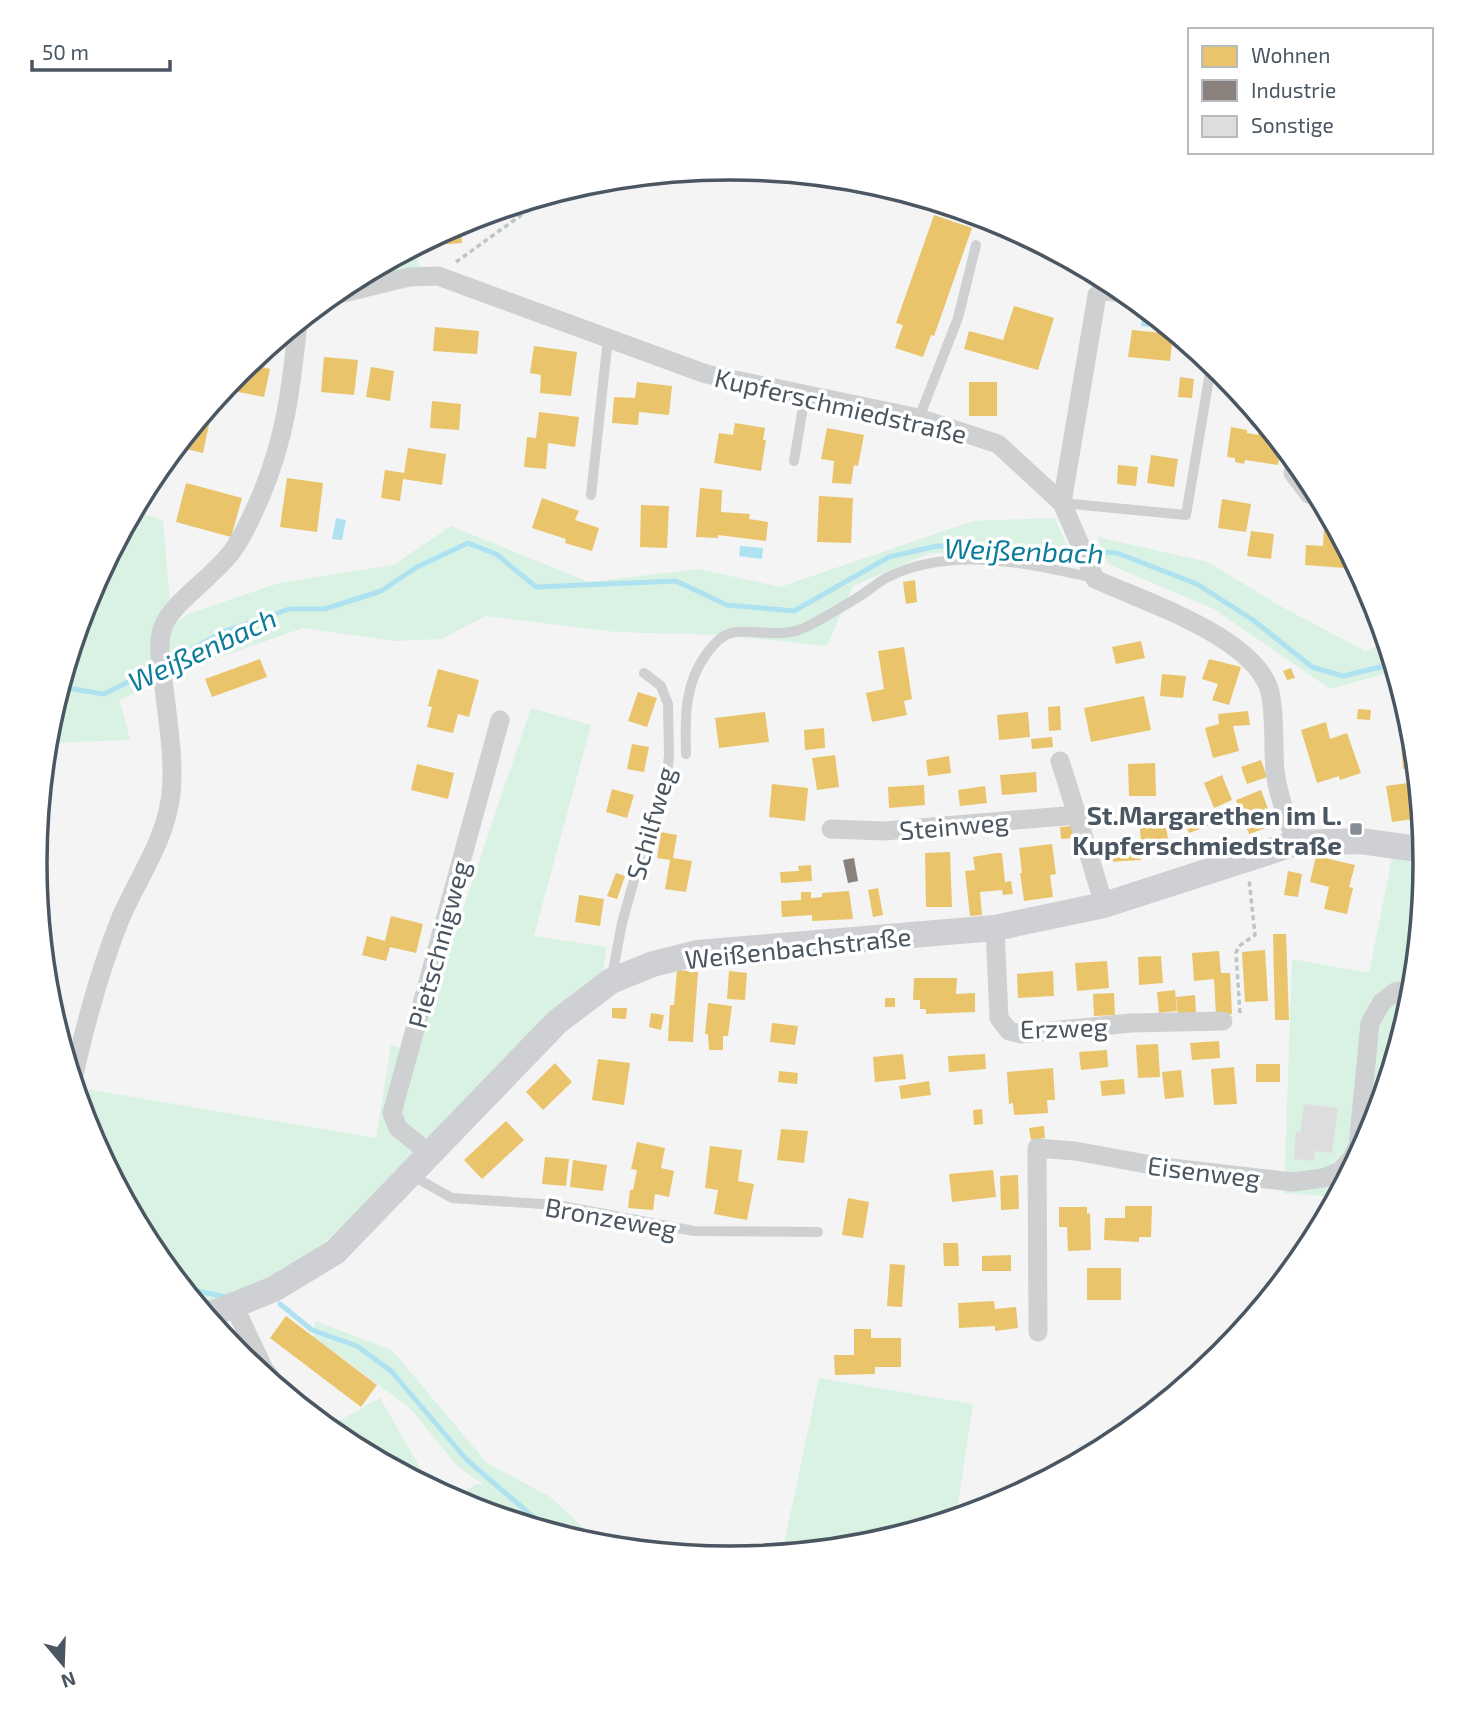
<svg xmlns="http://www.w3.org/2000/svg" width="1461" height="1727" font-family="'Exo 2',sans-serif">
<rect width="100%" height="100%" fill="#f4f4f4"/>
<path fill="#d9f2e3" d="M412 249 421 268 345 285Z
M134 511 163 520 172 626 188 614 279 583 393 565 451 526 589 582 699 569 780 587 973 521 1055 518 1071 555 930 553 853 586 827 646 721 635 616 632 486 616 441 639 395 641 303 628 183 670 120 700 130 740 47 743 48 727 88 597Z
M1097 537 1208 562 1282 607 1365 651 1387 642 1395 671 1330 689 1214 609 1108 564Z
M531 708 591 725 534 936 607 947 602 978 319 1248 258 1287 212 1303H196L152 1250 88 1129 77 1095 80 1088 376 1138 391 1045 415 1051Z
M1392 858 1426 865 1413 1000 1409 1010 1396 1008 1378 1112 1373 1130 1337 1197 1284 1193 1292 959 1369 973Z
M315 1321 392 1350 487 1463 549 1496 605 1547 594 1546 464 1506 451 1499 476 1484 484 1485 458 1467 409 1407 313 1337Z
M819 1378 973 1404 956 1518 866 1546 782 1554Z
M380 1398 430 1485 427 1486 347 1443 335 1423Z"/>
<path fill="#aee2f0" d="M1142 317 1157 318 1168 329 1141 326Z
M336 518 346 520 342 540 332 539Z
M740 546 763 548 762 559 739 556Z"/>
<path fill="#e9c46a" d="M934 215 972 228 934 336 931 335 923 357 895 348 903 325 896 323Z
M460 223 462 243 434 245 433 238Z
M1014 306 1054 318 1038 370 964 349 969 331 1003 340Z
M435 327 479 331 477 354 433 351Z
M1132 330 1173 334 1170 361 1128 357Z
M534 346 577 352 571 396 540 393 541 375 530 373Z
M1196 350 1214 365 1194 363Z
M324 357 358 360 354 395 321 392Z
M248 364 270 369 264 397 229 390 230 382Z
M371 367 394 371 390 401 366 397Z
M1180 377 1194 379 1192 398 1178 397Z
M637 382 672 386 669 415 639 412 638 425 612 423 614 397 635 398Z
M969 382H997V416H969Z
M432 401 461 404 459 430 430 428Z
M211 406H213L203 453 182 448 185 437Z
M539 412 579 417 575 447 548 443 546 469 524 467 527 437 536 438Z
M1260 421H1263L1279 441 1278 445H1281L1278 465 1245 460 1244 464 1235 462V458L1227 457 1231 427 1247 430V433L1258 435Z
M735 423 765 428 763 440H766L761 471 714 463 719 433 733 435Z
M827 428 864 435 858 466 854 465 851 484 832 483 834 461 821 459Z
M408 448 446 454 442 485 403 479 400 501 381 498 385 470 404 473Z
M1151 455 1178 459 1174 487 1147 483Z
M1118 465 1138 467 1136 486 1117 484Z
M287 478 323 483 317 532 280 527Z
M186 483 242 498 231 537 176 522Z
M700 488 722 490 721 512 750 514 749 519 768 522 766 541 718 535V538L696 537Z
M819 496 853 498 851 543 817 542Z
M542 498 579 511 575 520 599 528 592 551 565 543 566 539 532 528Z
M1222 499 1251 504 1246 532 1218 528Z
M641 505 669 506 667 548 640 547Z
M1324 528 1337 529 1358 569 1305 565 1306 545 1323 546Z
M1251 531 1274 534 1271 559 1247 556Z
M915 580 917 602 906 604 903 582Z
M1141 641 1145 658 1116 664 1112 647Z
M904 647 912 699 904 701 907 715 872 722 866 693 884 689 878 651Z
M260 659 267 677 212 697 205 679Z
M1209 659 1241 667 1229 705 1212 700 1218 684 1202 679Z
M1291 668 1295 678 1287 680 1283 671Z
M438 669 479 680 469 717 458 714 453 733 427 727 432 707 428 706Z
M1162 674 1186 676 1183 698 1160 696Z
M638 692 657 698 647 727 628 721Z
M1144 696 1151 730 1091 742 1084 708Z
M1060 706 1061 730 1049 731 1048 707Z
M1358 709 1371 710 1370 720 1357 719Z
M1248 711 1250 725 1233 726 1239 751 1213 758 1205 728 1219 724 1218 714Z
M765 712 769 742 719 748 715 718Z
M1028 712 1030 737 999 740 997 715Z
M1326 722 1330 739 1347 733 1361 773 1340 780 1339 776 1317 783 1301 730Z
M1411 723 1413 734 1399 736 1398 724Z
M824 728 825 748 805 750 804 730Z
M1052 737 1053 747 1032 749 1031 739Z
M1414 741 1417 768 1403 769 1401 742Z
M632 744 649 747 644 772 627 769Z
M835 755 839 787 817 790 812 758Z
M949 756 951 773 928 776 926 760Z
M1261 760 1267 777 1247 784 1241 767Z
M1155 763 1156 796H1129L1128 764Z
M417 764 454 773 448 799 411 790Z
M1036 772 1037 792 1002 795 1000 775Z
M1222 775 1232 800 1214 808 1204 783Z
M1408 783 1413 819 1392 822 1386 786Z
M772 784 808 788 805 821 769 817Z
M924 785 925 805 889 808 888 787Z
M985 786 987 803 960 806 958 790Z
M612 789 634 795 627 818 606 812Z
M1261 790 1274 825 1249 834 1236 800Z
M1204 816 1208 826 1189 833 1185 823Z
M1166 825 1168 840 1141 843 1140 828Z
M1073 826 1074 838 1061 839 1060 827Z
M661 832 677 835 673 858 692 861 686 892 665 889 670 860 657 858Z
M1140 842 1141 860 1108 862 1107 844Z
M1052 844 1056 874 1050 875 1053 897 1024 901 1020 873H1022L1019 848Z
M950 852 952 907H926L925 853Z
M996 853H1002L1005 882 1011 881 1013 894 1003 895 1002 890 980 892 982 915 970 916 965 871 975 870 973 857Z
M1316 856 1355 865 1349 887 1353 888 1347 914 1324 909 1329 887 1310 882Z
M811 865 812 881 781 883 780 872 799 871 798 866Z
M1288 871 1302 874 1298 897 1284 895Z
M616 873 625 876 617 899 607 896Z
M878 888 883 915 873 917 868 890Z
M849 891 853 919 812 921V915L782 917 781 901 801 900V892H811V898L822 897V893Z
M579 895 604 899 600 926 575 922Z
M391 916 423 924 416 953 390 947 386 961 362 955 367 936 385 941Z
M1273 934H1286L1289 1020H1275Z
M1265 950 1268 1001 1245 1002 1242 952Z
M1219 951 1221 973H1230L1232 1014 1216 1015 1214 979 1194 981 1192 953Z
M1161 956 1163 983 1139 985 1138 957Z
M1107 961 1109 988 1077 991 1075 963Z
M677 970 698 972 693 1042 668 1041 670 1005H674Z
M729 971 747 973 745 1000 727 999Z
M1053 971 1054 996 1018 998 1017 974Z
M914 978H957L956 994 975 993V1012L926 1014V1009H920V1000H913Z
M1175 990 1177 1011 1159 1013 1157 992Z
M1114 993 1115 1015 1094 1016 1093 994Z
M1195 995 1196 1013 1178 1015 1176 997Z
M885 998H895V1007H885Z
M708 1003 732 1006 728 1036H723V1050H709L708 1034H705Z
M612 1008H627L626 1019 612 1018Z
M651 1013 664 1015 661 1030 649 1027Z
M772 1023 798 1026 795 1045 770 1042Z
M1219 1041 1220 1058 1192 1060 1190 1043Z
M1158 1044 1160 1077 1138 1078 1136 1045Z
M1107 1050 1108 1067 1081 1070 1079 1052Z
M903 1054 906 1079 875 1082 873 1057Z
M985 1054 986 1069 949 1072 948 1056Z
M598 1059 630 1063 624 1105 592 1100Z
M555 1063 572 1082 543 1110 526 1092Z
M1256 1064H1280V1082H1256Z
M1234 1067 1237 1104 1214 1105 1211 1069Z
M1053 1068 1055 1100H1047L1048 1113 1014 1115 1013 1103 1009 1104 1007 1072Z
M1181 1070 1184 1097 1165 1099 1162 1072Z
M779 1071 798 1073 797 1084 778 1082Z
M1124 1079 1125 1094 1102 1096 1100 1081Z
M929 1081 931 1095 901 1099 899 1086Z
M982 1109 983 1124 974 1125 973 1110Z
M506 1121 524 1140 482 1179 464 1160Z
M1044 1126 1045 1138 1031 1140 1029 1128Z
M781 1129 808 1131 804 1163 777 1160Z
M637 1142 665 1148 661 1168 674 1171 669 1197 655 1194 653 1210 628 1208 630 1190H633L637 1170 631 1169Z
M710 1146 742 1150 738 1181 754 1184 747 1220 714 1214 718 1190 705 1188Z
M545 1157 569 1159 566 1186 542 1184Z
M573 1160 607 1165 603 1191 570 1187Z
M993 1170 996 1197 952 1202 949 1174Z
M1018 1175 1019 1209 1001 1210 1000 1176Z
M848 1198 869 1202 863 1238 842 1235Z
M1125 1206H1152L1151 1237H1139V1242L1104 1240 1105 1218H1125Z
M1059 1207H1087V1214L1090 1213 1091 1250 1068 1251 1067 1227H1059Z
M943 1243H958L959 1266H944Z
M1011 1255V1271H982V1256Z
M890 1264 905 1265 902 1307 887 1306Z
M1087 1268H1121V1300H1087Z
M994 1301 995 1309 1016 1307 1018 1328 995 1331V1326L959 1328 958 1303Z
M286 1316 377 1385 361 1407 270 1338Z
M854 1329H871V1338H901V1367H875V1374L835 1375 834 1355H854Z"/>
<path fill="#8a817c" d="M854 858 858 881 848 883 843 860Z"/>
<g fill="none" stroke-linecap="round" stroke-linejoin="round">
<path stroke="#aee2f0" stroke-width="5" d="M1089 551 1117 553 1197 584 1253 620 1312 667 1343 676 1393 664
M165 663 228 630 289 609H325L381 591 417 567 468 543 496 554 536 587 676 581 727 605 794 611 889 557 937 546 1079 551
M61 687 104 694 156 668
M183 1288 226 1297
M280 1304 312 1330 357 1346 391 1371 467 1460 552 1533"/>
</g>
<path fill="#ddddde" d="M1304 1104 1338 1108 1332 1153 1315 1151 1314 1161 1294 1159 1296 1132 1300 1133Z"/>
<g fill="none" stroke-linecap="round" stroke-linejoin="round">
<path stroke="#bcc7c4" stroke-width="3.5" stroke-dasharray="5 3.5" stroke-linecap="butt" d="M456 262 549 195
M1240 1013 1236 953 1239 946 1255 935 1249 879"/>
<path stroke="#ced0d2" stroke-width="10" d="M919 418 958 318 976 245
M794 461 805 395
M591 495 608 338
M1062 503 1186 515 1209 378
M686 754C685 717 684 684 707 653 715 643 722 634 736 632 760 630 781 638 804 628 823 619 842 607 860 596 868 591 877 583 886 578 950 545 1027 563 1094 578
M1412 846 1417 826 1422 821
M612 976 622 923 641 855 666 786 669 755 668 704 661 686 644 673
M411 1175 452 1198 557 1205 694 1231 818 1232"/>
<path stroke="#ced0d2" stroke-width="19" d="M331 296 409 277 438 276 706 374 919 418 998 444 1062 503 1095 579C1142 601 1263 639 1271 697 1275 721 1273 747 1275 771 1278 796 1288 820 1296 843
M1295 460 1293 473 1309 494H1318
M1062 503 1097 295 1103 291 1126 293
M1060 761 1077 815
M831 829 884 831 1077 815 1104 905
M995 928 999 1018 1009 1031 1021 1034 1131 1023 1223 1021
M73 1079C85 1025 100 969 121 917 138 878 163 844 170 801 176 767 167 715 163 680 161 663 157 644 163 627 172 602 216 575 233 550 245 533 252 516 260 498 286 437 291 388 298 323
M430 1154 398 1128 392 1113 500 720
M234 1306 264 1369 280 1390
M1038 1332 1037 1148 1075 1151 1163 1167 1293 1182 1323 1178 1339 1172 1351 1160 1358 1146 1370 1023 1382 1002 1395 992 1414 989"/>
<path stroke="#ced0d4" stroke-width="26" d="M205 1314 217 1312 274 1289 335 1252 557 1022 611 981 653 964 697 953 995 928 1104 905 1296 843 1360 841 1425 850"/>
</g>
<rect fill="#868d94" stroke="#fff" stroke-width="2.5" x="1349" y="822" width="14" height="14" rx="3.5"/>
<g text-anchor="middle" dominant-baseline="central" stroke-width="7" stroke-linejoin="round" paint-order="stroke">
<g font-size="26" fill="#4a5661" stroke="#fff">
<text transform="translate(841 405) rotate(13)">Kupferschmiedstraße</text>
<text transform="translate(650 823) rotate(-74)">Schilfweg</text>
<text transform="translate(954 825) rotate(-5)">Steinweg</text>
<text transform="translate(438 944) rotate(-75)">Pietschnigweg</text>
<text transform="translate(798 947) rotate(-6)">Weißenbachstraße</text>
<text transform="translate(1064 1027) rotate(-2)">Erzweg</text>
<text transform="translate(1204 1171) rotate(7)">Eisenweg</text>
<text transform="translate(611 1217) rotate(10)">Bronzeweg</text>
</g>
<g font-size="26" font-weight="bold" fill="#4a5661" stroke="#fff" text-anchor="end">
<text x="1342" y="814">St.Margarethen im L.<tspan x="1342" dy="30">Kupferschmiedstraße</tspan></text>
</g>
<g font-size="28" font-style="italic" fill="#0c7c9b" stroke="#fff">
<text transform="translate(1024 550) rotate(2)">Weißenbach</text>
<text transform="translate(202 649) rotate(-25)">Weißenbach</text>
</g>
</g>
<path d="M0 0H1461V1727H0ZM47 863a683 683 0 1 1 1366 0a683 683 0 1 1-1366 0Z" fill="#fff" fill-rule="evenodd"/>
<path fill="none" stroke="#4a5661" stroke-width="3.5" d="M47 863a683 683 0 1 1 1366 0a683 683 0 1 1-1366 0Z"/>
<rect x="1188" y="28" width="245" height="126" fill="#ffffff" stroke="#b7bbc0" stroke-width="2"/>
<rect x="1202" y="46" width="35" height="21" fill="#e9c46a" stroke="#b7bbc0" stroke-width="2"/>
<text x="1251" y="63" font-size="21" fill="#4a5661">Wohnen</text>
<rect x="1202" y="80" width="35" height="21" fill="#8a817c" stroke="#b7bbc0" stroke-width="2"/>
<text x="1251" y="98" font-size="21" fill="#4a5661">Industrie</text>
<rect x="1202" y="116" width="35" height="21" fill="#ddddde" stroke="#b7bbc0" stroke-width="2"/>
<text x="1251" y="133" font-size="21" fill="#4a5661">Sonstige</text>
<g transform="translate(63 1664) rotate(161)" stroke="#ffffff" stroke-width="5" paint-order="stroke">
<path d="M0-5L12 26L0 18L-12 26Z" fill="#4a5661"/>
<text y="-10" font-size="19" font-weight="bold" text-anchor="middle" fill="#4a5661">N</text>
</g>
<path d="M32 60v10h138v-10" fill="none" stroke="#4a5661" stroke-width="3.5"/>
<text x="42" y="60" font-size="21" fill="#4a5661" stroke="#ffffff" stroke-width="5" paint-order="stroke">50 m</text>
</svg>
